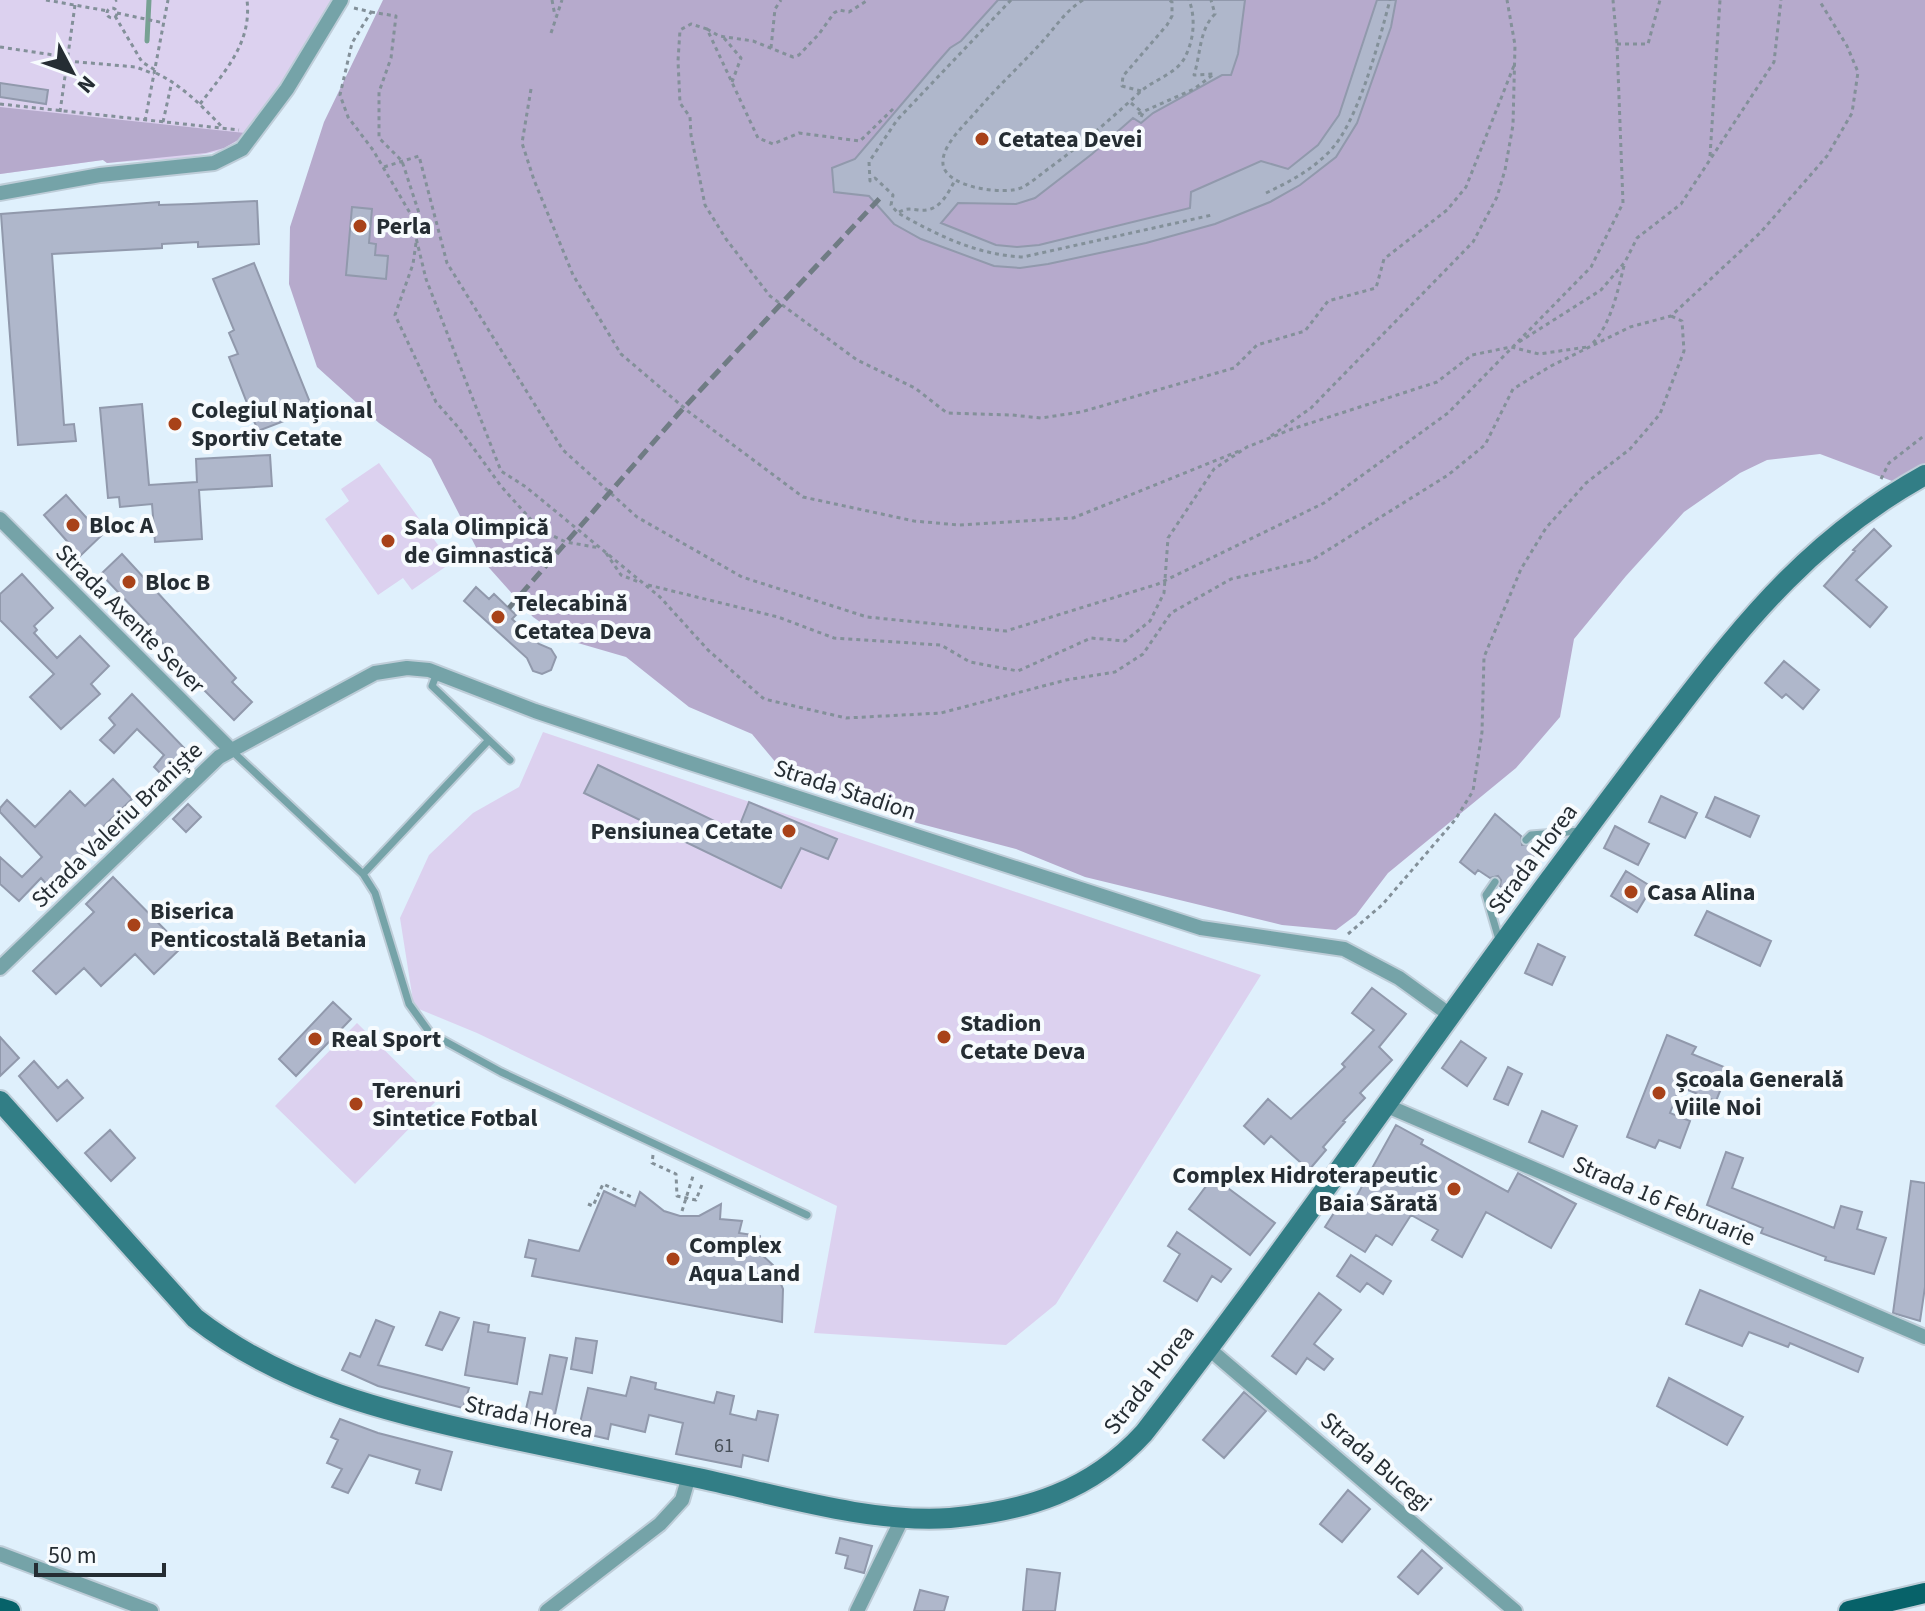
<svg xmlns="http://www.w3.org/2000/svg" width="1925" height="1611" font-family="'Source Sans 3',sans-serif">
<rect width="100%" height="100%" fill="#dff0fc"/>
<path fill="#dcd1ef" d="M0 0H332C309 39 265 132 224 149 195 160 140 160 107 163L103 160 0 174Z
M379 463 451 563 412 590 403 578 378 595 325 519 349 501 341 489Z
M543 732 1261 975 1056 1304 1006 1345 814 1333 837 1206 477 1033 414 1007 400 918 429 855 473 813 519 787Z
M357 1023 436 1101 355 1184 275 1106Z"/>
<path fill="#b6aacc" d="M383 0H1925V464L1892 481 1820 454 1767 460 1740 473 1684 512 1626 576 1574 639 1560 717 1516 768 1388 873 1356 915 1336 930 1282 925 1085 877 1016 849 917 823 787 776 752 734 689 707 626 657 564 639 533 617 483 561 431 459 379 423 317 367 289 284 290 227 324 122Z
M0 107 245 133V136L224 148 206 153 107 163 103 160 0 174Z"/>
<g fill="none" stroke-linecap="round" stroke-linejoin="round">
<path stroke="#77a193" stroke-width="5" d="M147 41 149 0"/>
</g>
<path fill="#afb7cb" stroke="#9199ac" stroke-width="2" d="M998 0H1245L1238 54 1231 75H1222L1153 113 1141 123 1133 118 1092 154 1035 198 1016 204 958 203 941 223 996 245 1017 247 1039 245 1190 208 1191 192 1261 161 1288 169 1318 145 1339 115 1377 0H1396L1391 27 1357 123 1336 157 1300 185 1270 202 1215 224 1146 243 1048 264 1020 268 994 266 921 239 894 224 869 196 834 192 832 168 855 159 936 64 950 48 961 41Z
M0 83 48 90 46 104 0 97Z
M257 201 259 244 198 247V242L162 244V248L52 254 64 425 74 424 76 441 18 445 1 214 159 202V205L191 204Z
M352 207 372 209 369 243 376 244 375 255 388 256 386 279 346 275Z
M254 263 313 410 258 431 229 357 238 354 229 333 234 330 213 279Z
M142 404 149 485 197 482 196 459 270 455 272 486 199 490 202 539 155 542 152 504 120 507 119 497 108 498 100 408Z
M66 495 102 535 80 556 44 515Z
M1874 529 1891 546 1856 580 1887 607 1870 627 1824 586 1855 551 1853 550Z
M122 554 236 678 232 682 252 702 234 720 195 681 197 679 150 630 152 628 101 574Z
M22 574 53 608 34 626 37 630 34 633 57 658 80 636 109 666 91 684 100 694 61 729 30 697 54 674 0 620V594Z
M476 587 489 599 494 594 516 615 512 619 539 644 551 649 556 657 551 670 542 674 533 671 527 658 464 601Z
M1784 661 1819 690 1803 709 1786 694 1782 698 1765 683Z
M132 694 189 753 165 778 154 767 164 755 137 729 114 753 100 740 115 725 109 718Z
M598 765 737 832 749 802 837 839 828 859 801 848 781 888 584 793Z
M113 779 132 799 104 826 107 829 50 888 41 878 19 901 0 884V857L22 877 42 857 0 812V808L7 800 35 827 70 791 85 806Z
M1661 796 1697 813 1685 838 1649 822Z
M1715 797 1759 816 1750 837 1706 817Z
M188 804 201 817 186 832 173 819Z
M1495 814 1521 836 1522 845 1531 844 1539 849 1507 891 1500 886 1501 880 1498 876 1490 878 1478 870 1475 874 1460 862Z
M1615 826 1649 844 1638 865 1604 848Z
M1626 871 1652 887 1637 912 1611 896Z
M113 877 182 947 154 974 135 954 101 986 84 968 56 994 33 971 94 912 86 904Z
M1707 911 1771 941 1760 966 1695 935Z
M1538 944 1565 957 1552 985 1525 973Z
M1372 988 1406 1014 1379 1047 1392 1060 1360 1093 1365 1098 1343 1121 1345 1122 1323 1147 1326 1150 1309 1170 1271 1136 1264 1144 1244 1126 1268 1099 1291 1119 1345 1067 1342 1064 1374 1030 1352 1013Z
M333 1002 351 1019 296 1076 279 1059Z
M1667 1035 1696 1047 1692 1054 1729 1069 1716 1101 1680 1087 1670 1113 1690 1121 1680 1148 1659 1140 1655 1148 1627 1137Z
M0 1037 19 1058 0 1076Z
M1461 1041 1486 1058 1467 1086 1442 1068Z
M34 1061 58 1088 67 1080 83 1098 57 1121 19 1076Z
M1508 1067 1522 1074 1508 1105 1494 1099Z
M1542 1111 1577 1126 1563 1157 1529 1142Z
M1396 1125 1423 1140 1421 1144 1508 1192 1518 1173 1576 1204 1551 1248 1486 1212 1462 1257 1432 1240 1438 1230 1411 1215 1392 1245 1376 1235 1365 1252 1325 1227 1346 1194 1355 1199Z
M110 1130 135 1158 111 1181 85 1153Z
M1726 1152 1743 1158 1732 1188 1834 1228 1841 1206 1862 1212 1857 1229 1886 1238 1874 1274 1825 1260 1826 1257 1761 1233 1763 1228 1707 1205Z
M1213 1177 1275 1223 1250 1255 1189 1209Z
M1911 1181 1925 1183V1287L1920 1321 1893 1313Z
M604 1191 635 1206 640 1192 664 1211 680 1216H699L721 1204 720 1219 742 1221 739 1233 760 1236V1253L773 1265 783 1289 782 1322 532 1276 536 1259 525 1257 529 1240 579 1251Z
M1177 1232 1231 1269 1221 1282 1212 1276 1197 1301 1164 1281 1180 1254 1168 1246Z
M1351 1255 1391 1281 1383 1294 1367 1283 1360 1292 1337 1276Z
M1700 1290 1863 1358 1858 1372 1790 1343 1788 1347 1749 1332 1742 1346 1686 1324Z
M1319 1293 1341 1310 1314 1344 1333 1359 1324 1370 1307 1358 1296 1374 1272 1356Z
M440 1312 459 1318 442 1350 426 1345Z
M376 1320 394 1327 378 1365 469 1388 463 1408 378 1386 342 1370 350 1353 360 1357Z
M474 1322 489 1325 488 1332 525 1338 517 1384 465 1375Z
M576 1338 597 1341 592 1373 571 1369Z
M550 1355 567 1358 552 1428 523 1422 530 1392 542 1394Z
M631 1377 656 1383 655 1389 714 1403 717 1392 734 1396 730 1414 756 1420 758 1411 778 1415 768 1461 743 1455 741 1467 676 1454 683 1423 649 1415 645 1432 611 1424 608 1439 578 1432 588 1388 626 1396Z
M1669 1378 1743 1417 1727 1445 1657 1406Z
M1244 1392 1266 1411 1224 1458 1203 1440Z
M340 1419 378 1433 452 1452 441 1490 416 1483 420 1470 369 1455 348 1493 332 1487 342 1469 327 1463 338 1440 331 1437Z
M1348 1490 1370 1509 1342 1542 1320 1524Z
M840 1538 872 1546 864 1573 845 1568 848 1556 836 1553Z
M1422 1550 1442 1568 1418 1594 1398 1577Z
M1027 1569 1060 1573 1055 1611H1023Z
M920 1590 948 1597 944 1611H914Z"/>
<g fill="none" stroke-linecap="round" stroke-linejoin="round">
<defs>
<path id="lane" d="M437 673 432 686 510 760
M232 751 363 874 375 893 409 1004 430 1033 501 1072 807 1215
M1526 840 1531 835 1580 831
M363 874 489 740
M1495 882 1486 895 1500 943"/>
<path id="street" d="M0 193 100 175 214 163 242 149 287 89 341 0
M0 519 230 749
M0 968 219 757 375 673 407 668 429 670 535 711 681 760 1201 928 1344 949 1399 978 1450 1015
M1385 1105 1925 1337
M1208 1348 1515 1611
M0 1554 151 1611
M547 1611 660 1524 682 1500 689 1476
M857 1611 903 1517"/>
<path id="secondary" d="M0 1101 195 1318C284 1387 389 1413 497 1436 562 1450 628 1463 693 1477 772 1493 869 1524 950 1518 1027 1511 1091 1491 1144 1433 1284 1252 1414 1063 1550 879 1591 824 1632 768 1674 714 1749 616 1815 536 1925 475"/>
<path id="primary" d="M0 1608 10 1611
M1849 1611 1925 1593"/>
</defs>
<use href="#lane" stroke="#becdd8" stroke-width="11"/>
<use href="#street" stroke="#becdd8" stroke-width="18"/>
<use href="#secondary" stroke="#becdd8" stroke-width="24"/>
<use href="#primary" stroke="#becdd8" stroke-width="24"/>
<path stroke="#839099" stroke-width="3" stroke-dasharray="4 4" stroke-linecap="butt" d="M46 0 108 11
M552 0 555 16
M1011 0 897 120 869 162 870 181 875 178 893 195 891 205 898 213C937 235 977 255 1023 257L1212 215
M1083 0C1065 11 1055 28 1041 43 1019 67 995 89 974 114 963 126 941 147 943 164 945 188 1007 196 1023 187 1032 182 1040 175 1048 169 1081 145 1111 119 1141 91 1154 80 1175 74 1184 59 1194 41 1196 18 1189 0
M115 1 117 0
M354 8 371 12 352 43 340 95 348 117 373 150 410 213 426 279 501 471 526 487 660 597 708 650 764 699 846 718 941 713 1066 680 1115 672 1143 654 1171 613 1231 579 1312 560 1448 475 1485 445 1513 389 1551 366 1630 327 1671 316 1760 233 1827 156 1852 113 1858 72 1847 46 1819 0
M107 13a5 5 0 1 1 10 0a5 5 0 1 1-10 0Z
M371 12 396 16 391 58 379 92V138L402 161 419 213 417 235
M117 13 164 23
M115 16 142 62 155 70
M707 29 719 36 753 41 793 57 799 55 819 34 834 13 839 10 849 12 868 0
M551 33 562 0
M724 38 741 58 732 82
M1617 44H1648L1660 0
M0 47 67 57
M771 48 775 9 781 0
M67 61 136 67 154 74
M156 73C183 86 203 107 223 128
M531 89 522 143 534 180 573 275 621 354 689 412 803 497 914 521 959 525 1073 518 1239 451
M1141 91 1122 86 1123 76 1167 25 1172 16V2L1169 0
M1131 103 1143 113 1141 117 1139 115
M0 104 239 130
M200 104C225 71 252 43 247 0
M893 109 860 141 799 133 773 144 758 138 707 29 691 24 680 30 678 61 680 103 690 117 691 135 705 205 726 239 770 296 857 360 915 388 947 413 1012 415 1041 418 1081 412 1234 368 1257 345 1305 331 1328 301 1376 288 1384 259 1447 210 1466 187 1515 63
M60 112 75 5
M1138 114 1194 89 1214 74 1194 75C1201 53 1199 30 1215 14L1211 0
M145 121 168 0
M163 122 172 81
M1710 156 1720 0
M384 167 419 156 447 263 563 450 637 517 742 577 867 617 1006 631 1158 584 1324 503 1448 413 1591 267 1623 203 1617 44 1613 0
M1266 193C1289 182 1310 171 1328 153 1358 124 1379 41 1390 0
M899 212C907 208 910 209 918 210 938 213 947 196 955 180
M416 243 413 264 395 315 436 402 458 427 501 486 540 530 566 542 600 548
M1519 342 1601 290 1625 262 1637 238 1681 204 1774 62 1781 0
M1593 343C1612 322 1618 289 1625 262
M1271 436 1311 408 1473 242 1497 197 1505 170 1513 125 1515 45 1507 0
M1881 479 1889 463 1925 435
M606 553 621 575 641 583
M648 585 778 617 834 638 941 645 970 662 1018 671 1091 638 1125 641 1150 621 1164 593 1168 538 1214 469 1247 447 1292 429 1437 382 1472 355 1511 347 1539 354 1587 347
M1348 934 1382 905 1455 820 1473 791 1482 732 1484 657 1521 569 1546 528 1586 483 1630 449 1660 414 1684 351 1682 321 1671 316
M653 1155 652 1163 676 1174 677 1196 696 1200 703 1182
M588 1204 593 1206 603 1184 634 1198
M682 1211 693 1176"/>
<use href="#lane" stroke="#75a3a8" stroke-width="7"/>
<use href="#street" stroke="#75a3a8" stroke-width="14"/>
<use href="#secondary" stroke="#327e86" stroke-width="20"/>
<use href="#primary" stroke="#076269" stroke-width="20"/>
<path stroke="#707c84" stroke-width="5" stroke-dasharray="12 6" stroke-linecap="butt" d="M509 608 679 413 880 198"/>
</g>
<g fill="#a84219" stroke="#f7fbfe" stroke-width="3">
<circle cx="982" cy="139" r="8"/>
<circle cx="360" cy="226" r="8"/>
<circle cx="175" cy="424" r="8"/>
<circle cx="73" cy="525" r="8"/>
<circle cx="388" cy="541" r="8"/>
<circle cx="129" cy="582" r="8"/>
<circle cx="498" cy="617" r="8"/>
<circle cx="789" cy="831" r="8"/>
<circle cx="1631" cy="892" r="8"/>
<circle cx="134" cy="925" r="8"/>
<circle cx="944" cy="1037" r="8"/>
<circle cx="315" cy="1039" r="8"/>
<circle cx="1659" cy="1093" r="8"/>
<circle cx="356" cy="1104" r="8"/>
<circle cx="1454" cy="1189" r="8"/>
<circle cx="673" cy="1259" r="8"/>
</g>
<g text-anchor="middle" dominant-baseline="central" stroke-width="8" stroke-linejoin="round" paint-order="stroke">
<g font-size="20" fill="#485059">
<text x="724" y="1446">61</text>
</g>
<g font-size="24" font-weight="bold" fill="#252d33" stroke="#f7fbfe" text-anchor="start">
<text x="998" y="139">Cetatea Devei</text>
<text x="376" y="226">Perla</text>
<text x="191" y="410">Colegiul Național<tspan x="191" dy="28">Sportiv Cetate</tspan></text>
<text x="89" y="525">Bloc A</text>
<text x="404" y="527">Sala Olimpică<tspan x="404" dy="28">de Gimnastică</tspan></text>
<text x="145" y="582">Bloc B</text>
<text x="514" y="603">Telecabină<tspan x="514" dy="28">Cetatea Deva</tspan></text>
<text x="773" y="831" text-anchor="end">Pensiunea Cetate</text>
<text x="1647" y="892">Casa Alina</text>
<text x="150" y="911">Biserica<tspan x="150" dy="28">Penticostală Betania</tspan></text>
<text x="960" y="1023">Stadion<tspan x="960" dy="28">Cetate Deva</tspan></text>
<text x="331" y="1039">Real Sport</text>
<text x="1675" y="1079">Școala Generală<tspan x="1675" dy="28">Viile Noi</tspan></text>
<text x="372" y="1090">Terenuri<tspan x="372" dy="28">Sintetice Fotbal</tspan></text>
<text x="1438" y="1175" text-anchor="end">Complex Hidroterapeutic<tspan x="1438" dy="28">Baia Sărată</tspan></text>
<text x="689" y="1245">Complex<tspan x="689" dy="28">Aqua Land</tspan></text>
</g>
<g font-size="24" fill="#252d33" stroke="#f7fbfe">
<text transform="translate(130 619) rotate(45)">Strada Axente Sever</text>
<text transform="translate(845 790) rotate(18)">Strada Stadion</text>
<text transform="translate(117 825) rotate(-44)">Strada Valeriu Braniște</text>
<text transform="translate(1533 859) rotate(-53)">Strada Horea</text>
<text transform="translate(1664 1201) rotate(23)">Strada 16 Februarie</text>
<text transform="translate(1149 1380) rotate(-52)">Strada Horea</text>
<text transform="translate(529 1417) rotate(12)">Strada Horea</text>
<text transform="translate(1376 1462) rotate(41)">Strada Bucegi</text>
</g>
</g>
<g transform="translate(72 72) rotate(131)" stroke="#f7fbfe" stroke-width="6" paint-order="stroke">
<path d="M0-6L14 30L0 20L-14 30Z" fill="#252d33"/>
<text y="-12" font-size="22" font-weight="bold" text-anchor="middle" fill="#252d33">N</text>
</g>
<path d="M36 1563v12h128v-12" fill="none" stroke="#252d33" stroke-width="4"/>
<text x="48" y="1563" font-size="24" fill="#252d33" stroke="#f7fbfe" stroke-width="6" paint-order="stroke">50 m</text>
</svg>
